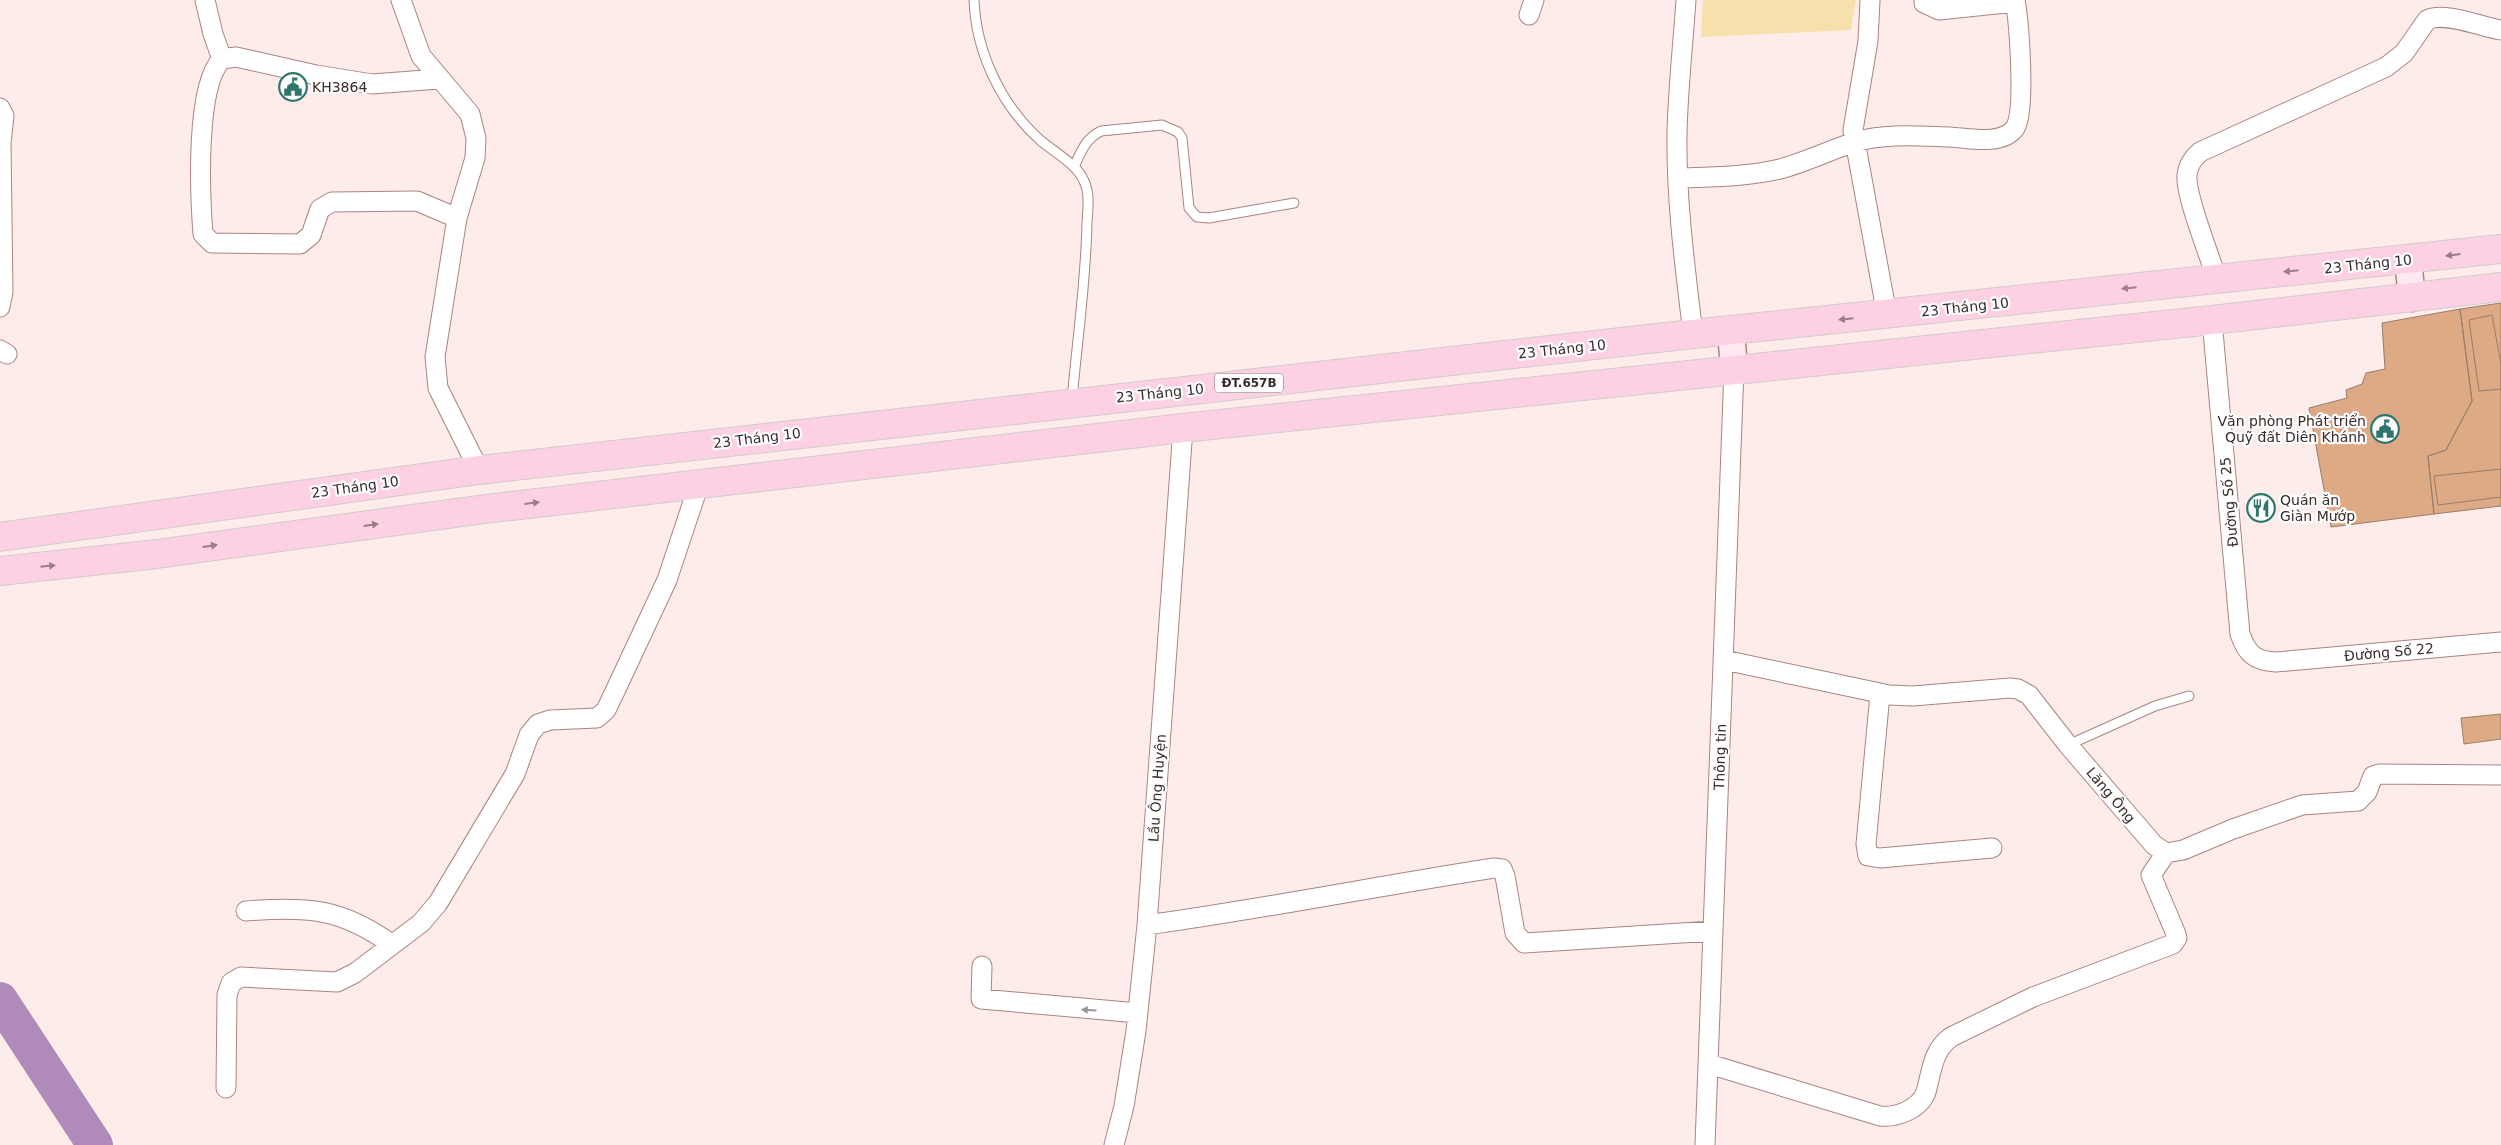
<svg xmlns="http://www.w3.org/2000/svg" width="2501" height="1145" font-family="'DejaVu Sans',sans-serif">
<rect width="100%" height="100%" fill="#fdecea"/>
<path fill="#f6e0ac" d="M1703 0H1856L1851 30 1701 37Z"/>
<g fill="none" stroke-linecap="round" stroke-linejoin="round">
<path stroke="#b08ab8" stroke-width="36" d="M0 1000 95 1145"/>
</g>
<path fill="#dea985" stroke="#9b7d69" d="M2501 303V506L2434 514 2428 456 2446 450 2472 401 2460 309Z
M2460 309 2472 401 2446 450 2428 456 2434 514 2331 527 2309 408 2347 398 2346 390 2362 384 2366 373 2385 369 2382 323Z
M2492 315 2501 364V389L2479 391 2469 320Z
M2501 469V497L2438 505 2434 476Z
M2501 714V739L2464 744 2461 718Z"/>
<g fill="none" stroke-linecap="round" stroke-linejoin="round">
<defs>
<path id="lane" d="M974 0C976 52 1001 105 1040 140 1054 152 1077 164 1084 181 1090 193 1088 209 1087 222 1086 282 1077 341 1072 400
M1074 167C1081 152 1085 139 1101 131L1162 125 1178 132 1182 138 1189 208 1197 217 1209 218 1294 203
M2068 745 2155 706 2189 696"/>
<path id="street" d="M205 0 213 34 222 59
M401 0 421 56 470 114 476 138 475 158 457 218 435 357 438 388 479 470
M1686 0C1683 44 1678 89 1677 133 1676 200 1685 267 1693 334
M1870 0 1868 41 1853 130 1887 315
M1924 0V3L1939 10 2015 2
M1529 15 1534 0
M439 79 372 84 316 75 236 57 222 59C195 86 200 195 203 234L212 243 300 244 311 235 320 209 332 202 417 201 457 218
M0 108 4 116 1 143 3 292 0 307
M1678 178C1712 177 1746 177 1780 169 1806 162 1830 150 1855 142 1885 133 1919 136 1950 137 1968 138 2002 146 2015 128 2026 111 2019 22 2015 0
M2217 279C2210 257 2185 195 2187 175 2188 165 2193 158 2200 152L2386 67 2404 53 2427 20C2443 11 2482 27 2501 30
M2212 320 2240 634C2247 654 2255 661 2276 662L2501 642
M0 350 7 354
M1724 660 1889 695 1913 696 2010 688 2018 689 2029 695 2068 745 2154 845 2166 853 2183 850 2233 829 2302 805 2358 801 2367 792 2373 776 2379 774 2501 775
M1880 694 1866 844 1868 856 1880 858 1992 848
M246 911C306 906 341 908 391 944
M1147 925C1263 909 1378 886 1494 868L1502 869 1505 876 1515 933 1524 943 1713 931
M982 966 981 999 1138 1013
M1709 1064 1880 1116C1896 1118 1920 1109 1926 1092 1932 1071 1932 1051 1951 1037L2033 997 2173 944 2177 938 2176 934 2151 875 2166 853
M226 1088 227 995 231 983 241 977 337 982 355 973 421 923 438 903 515 774 529 735 538 724 550 720 597 718 606 710 617 687 667 580 699 484
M1114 1145 1124 1106 1136 1031 1147 925 1183 428
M1705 1145 1734 369"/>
<path id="secondary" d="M2408 260 2412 298
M1731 331 1734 369"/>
<path id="primary" d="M0 537 479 470 1693 334 2501 249
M0 571 157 554 485 509 1183 428 2212 320 2501 287"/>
</defs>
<use href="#lane" stroke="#ab8481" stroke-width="11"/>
<use href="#street" stroke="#ab8481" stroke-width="21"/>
<use href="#secondary" stroke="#ab8481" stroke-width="29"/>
<use href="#primary" stroke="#d0cccc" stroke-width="30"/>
<use href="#lane" stroke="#fff" stroke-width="9"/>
<use href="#street" stroke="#fff" stroke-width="19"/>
<use href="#secondary" stroke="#ffe8f1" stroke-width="26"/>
<use href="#primary" stroke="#fed0e3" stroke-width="28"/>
</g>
<defs><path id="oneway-solid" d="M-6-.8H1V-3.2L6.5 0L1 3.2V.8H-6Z" transform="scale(1.25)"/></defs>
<g fill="#9c7e86">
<use href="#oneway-solid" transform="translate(2453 255) rotate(173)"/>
<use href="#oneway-solid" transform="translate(2291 271) rotate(174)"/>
<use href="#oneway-solid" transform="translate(2129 288) rotate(174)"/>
<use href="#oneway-solid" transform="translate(1846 319) rotate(174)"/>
<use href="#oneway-solid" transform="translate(532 503) rotate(-7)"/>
<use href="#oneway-solid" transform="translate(371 525) rotate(-8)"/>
<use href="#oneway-solid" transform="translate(210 546) rotate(-8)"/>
<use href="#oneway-solid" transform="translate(48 566) rotate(-6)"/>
</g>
<use fill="#9d9594" href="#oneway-solid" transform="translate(1089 1010) rotate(-176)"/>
<defs>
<symbol id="civic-ring" viewBox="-11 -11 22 22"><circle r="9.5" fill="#fdfdfd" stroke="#2e756c" stroke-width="1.5"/><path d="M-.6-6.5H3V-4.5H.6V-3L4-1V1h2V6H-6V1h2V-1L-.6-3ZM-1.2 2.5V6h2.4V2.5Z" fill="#2e756c"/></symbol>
<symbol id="restaurant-ring" viewBox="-11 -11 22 22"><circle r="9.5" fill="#fdfdfd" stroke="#2e756c" stroke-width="1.5"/><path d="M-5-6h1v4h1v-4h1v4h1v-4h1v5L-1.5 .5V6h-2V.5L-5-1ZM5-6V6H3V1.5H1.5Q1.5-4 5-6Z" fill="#2e756c"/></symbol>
</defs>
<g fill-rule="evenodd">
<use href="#civic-ring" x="277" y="71" width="32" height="32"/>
<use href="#civic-ring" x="2369" y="413" width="32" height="32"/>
<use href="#restaurant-ring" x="2245" y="492" width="32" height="32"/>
</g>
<g text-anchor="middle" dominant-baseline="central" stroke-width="4.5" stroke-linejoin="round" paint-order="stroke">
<rect fill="#fdfdfd" stroke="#756a69" stroke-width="1" x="1215" y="373.5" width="68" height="19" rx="4"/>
<g font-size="12" font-weight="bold" fill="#3b2b2a">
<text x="1249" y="383">ĐT.657B</text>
</g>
<g font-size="14" fill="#3b2b2a" stroke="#fdfdfd" text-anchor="start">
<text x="312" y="87">KH3864</text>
<text x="2366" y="421" text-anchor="end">Văn phòng Phát triển<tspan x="2366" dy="16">Quỹ đất Diên Khánh</tspan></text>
<text x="2280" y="500">Quán ăn<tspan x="2280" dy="16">Giàn Mướp</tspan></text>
</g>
<g font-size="14" fill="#3b2b2a" stroke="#fdfdfd">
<text transform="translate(2368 264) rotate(-6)">23 Tháng 10</text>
<text transform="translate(1965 307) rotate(-6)">23 Tháng 10</text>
<text transform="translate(1562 349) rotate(-6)">23 Tháng 10</text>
<text transform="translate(1160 393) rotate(-6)">23 Tháng 10</text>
<text transform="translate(757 438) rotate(-7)">23 Tháng 10</text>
<text transform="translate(355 487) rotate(-8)">23 Tháng 10</text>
<text transform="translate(2229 502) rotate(-95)">Đường Số 25</text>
<text transform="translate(2389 652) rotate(-5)">Đường Số 22</text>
<text transform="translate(1720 757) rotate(-88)">Thông tin</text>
<text transform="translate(1157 788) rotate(-86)">Lầu Ông Huyện</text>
<text transform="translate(2111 795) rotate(50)">Lăng Ông</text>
</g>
</g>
</svg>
